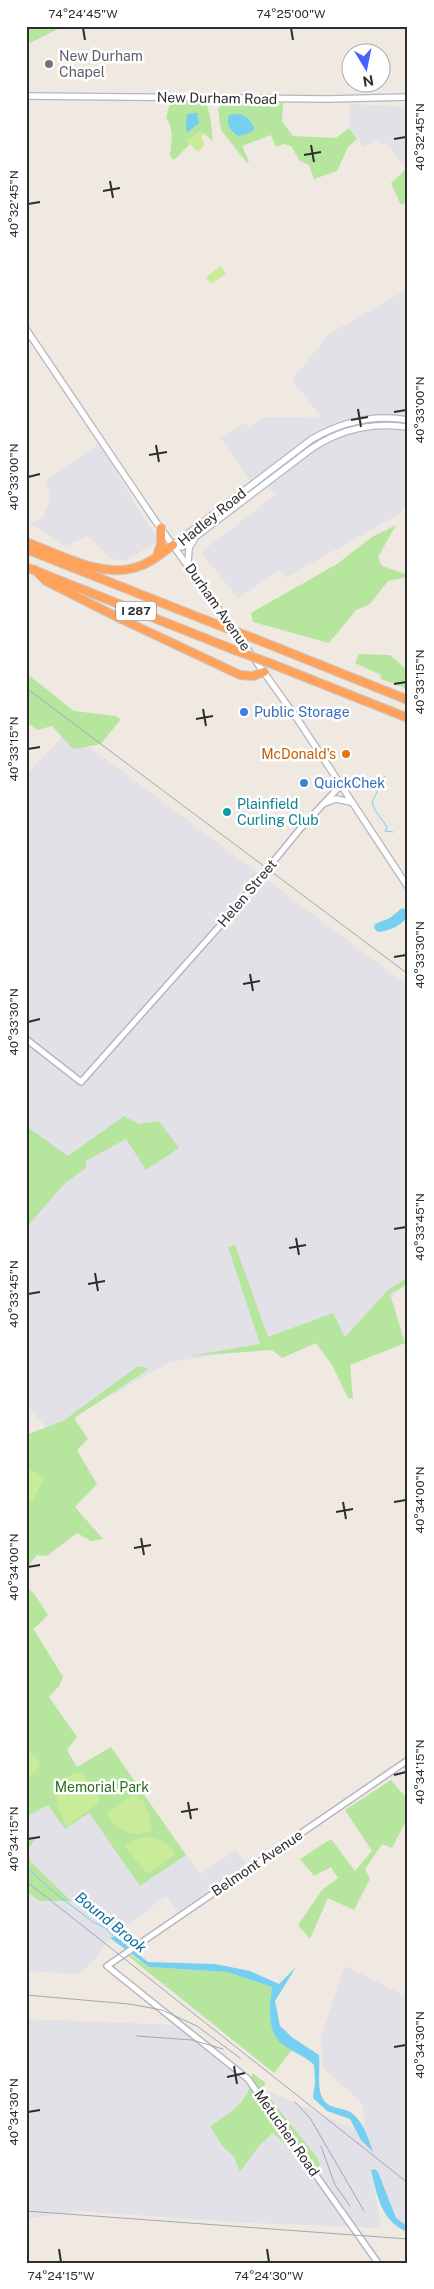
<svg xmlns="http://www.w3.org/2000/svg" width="434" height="2289" font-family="'Public Sans',sans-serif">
<rect width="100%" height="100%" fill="#efe9e1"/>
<path fill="#e3e1e8" d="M350 104 408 107V171L386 142 381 145 376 139 364 147 349 128Z
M408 289V499L401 513 285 578 279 570 238 599 201 552 278 493 250 481 221 439 244 422 249 429 264 417 322 418 292 380 329 334Z
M100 443 135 504 159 540 126 561 112 559 88 536 65 546 29 523 42 518 49 505 50 492 46 480Z
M68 731 408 986V1283L341 1343 281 1346 170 1362 49 1431 26 1404V775Z
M48 1805 89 1813 140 1886 186 1855 200 1874 236 1850 248 1867 178 1914 166 1896 110 1938 96 1958 81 1974 26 1971V1891L39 1901H70L31 1862 26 1847V1817Z
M345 1966 408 1997V2227L396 2219 375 2169 371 2170 381 2228 231 2222 81 2211 26 2219V2019L179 2025 252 2085 234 2111 210 2126 222 2146 234 2157 240 2172 259 2146 273 2133 317 2159 262 2088 356 2130 364 2126 363 2105 323 2067 321 2037Z"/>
<path fill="#b6e59e" d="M26 26H62V27L26 45Z
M170 103H205C210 108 213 134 212 141L203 132 187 141 190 144 174 160 170 156C171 142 175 130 166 118Z
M223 103H283L282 121 293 136 336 138 349 128 357 139 348 147 337 171 314 179 309 165 300 161 291 146 284 144 276 147 271 135 242 146 249 161 247 163 221 130 218 109Z
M406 169 408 201 401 205 391 183Z
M396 525 378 557 382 566 408 575V577L388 581 370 604 356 610 329 643 253 622 251 613 337 564 372 537Z
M359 654 390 655 408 671V689L381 679V675L355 663Z
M26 673 74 711 116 716 121 719 101 744 73 749 52 726 37 730 26 721Z
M124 1116 139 1124 159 1121 179 1148 146 1170 126 1139 86 1161V1168L65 1183 26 1228V1126L68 1156Z
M235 1245 268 1337 333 1313 345 1337 388 1290 408 1277V1284L390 1294 405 1343 350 1365 353 1399 348 1398 332 1365 316 1343 282 1358 272 1350 189 1356 260 1344 228 1247Z
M138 1366 149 1369 74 1418 88 1439 77 1450 97 1484 75 1507 103 1539 91 1541 77 1533 47 1556 37 1555 26 1569V1435L63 1421Z
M26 1586 35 1595 48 1615 35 1628H33L63 1677 59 1686 49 1697 77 1737 67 1750 77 1767 111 1747 186 1855 140 1886 89 1813 65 1829 48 1805 26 1817Z
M391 1780 408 1800V1817L392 1848 382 1844 365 1869 370 1879 354 1910 328 1898 310 1939 298 1925 322 1890 338 1878 331 1867 314 1876 300 1859 331 1839 355 1871 372 1851 345 1810Z
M26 1833 35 1840 27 1850 31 1862 71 1901H39L26 1891Z
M129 1954 149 1967 227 1972 272 1987C269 2013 266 2034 292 2050L274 2073 127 1955Z
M252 2073 266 2083 262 2088 316 2156 320 2164 315 2172 273 2133 259 2146 240 2172 234 2157 222 2146 210 2126C231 2113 252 2099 252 2073Z"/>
<path fill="#c9ec9a" d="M199 131 205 133 201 137 205 144 198 152 187 141Z
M221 266 226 274 211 284 206 277Z
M26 1467 45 1478 32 1501 26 1498Z
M26 1749 37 1758 41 1766 26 1780Z
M77 1772 81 1773 99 1795V1802L68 1826C56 1813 54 1796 61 1780Z
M132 1796 143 1801 150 1818 152 1830C134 1840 116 1830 107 1814L108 1811Z
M146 1837C159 1837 168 1843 176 1854L149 1872H145L125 1846 134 1840Z"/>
<path fill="#75cff0" d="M197 113 199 123 187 133 186 129 187 114Z
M237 114C246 115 250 119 254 128L252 132 239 136C230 132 226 123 229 115Z
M402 908 406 910 407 917C401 926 389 931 378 932L374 928 375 924 390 918Z
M115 1936 148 1962 215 1964 250 1971 279 1984 296 1967 275 2001 280 2026 293 2038 319 2055C320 2067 318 2080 320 2091 324 2112 343 2105 353 2114 365 2125 368 2138 373 2152L361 2140 350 2119 327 2111 313 2098 315 2082 314 2065C304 2055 291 2052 281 2043 266 2029 270 2005 272 1987L227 1972 149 1967 110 1938Z
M375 2169 378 2172 396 2218 408 2227V2232C381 2222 377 2195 371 2170Z"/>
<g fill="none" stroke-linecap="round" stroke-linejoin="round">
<path stroke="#75cff0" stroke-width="1" d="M385 776 372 802 375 810 387 827 386 830
M385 831 393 832
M26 1867 55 1893 93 1922 104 1927 113 1936"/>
<defs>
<path id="tertiary" d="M26 1039 81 1082 233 911 300 829 340 786
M378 2263 248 2079 107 1966 408 1760"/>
<path id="secondary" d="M26 96 329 99 408 97
M26 329 154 519 298 720 408 887
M173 545 312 439C342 422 373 414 408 420
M175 546 182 547 311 449C340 429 373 422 408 427
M188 564 189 548 195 538
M325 803 336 799 351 802"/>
<path id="motorway" d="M26 542C59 554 102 579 137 567 151 563 162 553 173 545
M26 549 218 625
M157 556 161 544V528
M26 567 237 651
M35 570 46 581 117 617 240 675 253 676 264 672
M253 638 408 700
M272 664 408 718"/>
</defs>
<use href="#tertiary" stroke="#b4b7c1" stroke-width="8"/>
<use href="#secondary" stroke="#b4b7c1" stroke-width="8"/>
<use href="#motorway" stroke="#c9c9c9" stroke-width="10"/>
<use href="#tertiary" stroke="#fff" stroke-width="5"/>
<use href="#secondary" stroke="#fff" stroke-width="5.5"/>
<use href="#motorway" stroke="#ffa35c" stroke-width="8"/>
<path stroke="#a3a6b8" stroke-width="1" d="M26 688 408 974
M26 1881 408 2183
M26 1995 129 2004 162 2010 197 2026 240 2058
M137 2036 192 2040 223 2049
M295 2102 310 2118 364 2211
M321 2146 335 2185 350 2206
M26 2211 408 2239"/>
<defs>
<path id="motorway-bridge" d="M218 625 253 638
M237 651 272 664"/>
</defs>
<use href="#motorway-bridge" stroke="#c9c9c9" stroke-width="10" stroke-linecap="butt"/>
<use href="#motorway-bridge" stroke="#ffa35c" stroke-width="8"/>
</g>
<path fill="none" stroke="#2e2e2e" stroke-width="2" d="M83 28 85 40M291 28 293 40M394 139 406 137M311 145 314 162M304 155 321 152M110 181 113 198M103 191 120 188M28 204 40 202M358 409 361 427M394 412 406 410M351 420 368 417M156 445 159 462M149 455 167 452M28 477 40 474M394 684 406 682M203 709 206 726M196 719 213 716M28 749 40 747M394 957 406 955M250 974 253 991M243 984 260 981M28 1022 40 1019M394 1229 406 1227M296 1238 299 1255M289 1248 306 1245M95 1273 98 1291M88 1284 105 1281M28 1294 40 1292M343 1502 346 1519M394 1502 406 1500M336 1512 353 1509M141 1538 144 1555M134 1548 151 1545M28 1567 40 1565M394 1775 406 1772M188 1802 191 1819M181 1812 198 1809M28 1839 40 1837M394 2047 406 2045M234 2066 237 2084M227 2077 245 2073M28 2112 40 2110M59 2249 61 2262M267 2249 269 2262"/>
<circle fill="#6b7280" stroke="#fff" stroke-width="2" cx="49" cy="64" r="5"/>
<g fill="#3f7fe0" stroke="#fff" stroke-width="2">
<circle cx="244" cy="712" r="5"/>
<circle cx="304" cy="783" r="5"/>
</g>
<circle fill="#e8710a" stroke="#fff" stroke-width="2" cx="346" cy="754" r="5"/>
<circle fill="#0f9aa8" stroke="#fff" stroke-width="2" cx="227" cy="812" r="5"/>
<g text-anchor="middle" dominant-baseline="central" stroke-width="5" stroke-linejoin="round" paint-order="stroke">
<rect fill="#fff" stroke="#6d6d6d" stroke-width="1" x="116" y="601.5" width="40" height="19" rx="4"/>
<g font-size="12" font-weight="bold" fill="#2e2e2e">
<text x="136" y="611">I 287</text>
</g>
<g font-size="14" fill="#5b616d" stroke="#fff" text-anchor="start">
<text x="59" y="56">New Durham<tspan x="59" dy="16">Chapel</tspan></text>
</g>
<g font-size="14" fill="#2e2e2e" stroke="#fff">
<text transform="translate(217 98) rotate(1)">New Durham Road</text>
<text transform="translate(212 517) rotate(-39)">Hadley Road</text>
<text transform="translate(218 607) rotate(55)">Durham Avenue</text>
<text transform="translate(247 893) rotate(-50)">Helen Street</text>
<text transform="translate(257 1863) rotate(-34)">Belmont Avenue</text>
<text transform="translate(287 2133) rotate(55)">Metuchen Road</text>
</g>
<g font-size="14" fill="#366cbe" stroke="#fff" text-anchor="start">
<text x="254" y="712">Public Storage</text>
<text x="314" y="783">QuickChek</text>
</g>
<g font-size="14" fill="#c56008" stroke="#fff" text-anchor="end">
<text x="336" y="754">McDonald's</text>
</g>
<g font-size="14" fill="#0d838f" stroke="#fff" text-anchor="start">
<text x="237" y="804">Plainfield<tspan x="237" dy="16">Curling Club</tspan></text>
</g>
<g font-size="14" fill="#2c6e1b" stroke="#fff">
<text x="102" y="1787">Memorial Park</text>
</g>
<g font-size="15" font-style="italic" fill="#0d6fa3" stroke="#fff">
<text transform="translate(111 1922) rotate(39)">Bound Brook</text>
</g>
</g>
<rect width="434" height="2289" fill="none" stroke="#ffffff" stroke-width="55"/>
<g transform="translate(366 68) rotate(170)"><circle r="24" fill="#ffffff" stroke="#ababab"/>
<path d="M0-4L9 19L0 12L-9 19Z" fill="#4264fb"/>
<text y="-8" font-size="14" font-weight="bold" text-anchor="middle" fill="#2e2e2e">N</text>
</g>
<rect x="28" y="28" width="378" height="2234" fill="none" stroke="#2e2e2e" stroke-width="2"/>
<g font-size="12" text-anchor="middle" fill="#2e2e2e">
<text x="83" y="18">74°24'45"W</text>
<text x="291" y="18">74°25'00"W</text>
<text transform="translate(420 137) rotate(-90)" y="4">40°32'45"N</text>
<text transform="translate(14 204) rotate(-90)" y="4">40°32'45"N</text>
<text transform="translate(420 410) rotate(-90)" y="4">40°33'00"N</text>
<text transform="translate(14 477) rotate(-90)" y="4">40°33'00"N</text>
<text transform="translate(420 682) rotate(-90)" y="4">40°33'15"N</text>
<text transform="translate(14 749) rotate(-90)" y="4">40°33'15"N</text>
<text transform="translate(420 955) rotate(-90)" y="4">40°33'30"N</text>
<text transform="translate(14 1022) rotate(-90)" y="4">40°33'30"N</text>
<text transform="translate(420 1227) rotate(-90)" y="4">40°33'45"N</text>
<text transform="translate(14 1294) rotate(-90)" y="4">40°33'45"N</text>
<text transform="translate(420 1500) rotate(-90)" y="4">40°34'00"N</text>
<text transform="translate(14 1567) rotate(-90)" y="4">40°34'00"N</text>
<text transform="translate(420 1772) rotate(-90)" y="4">40°34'15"N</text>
<text transform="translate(14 1839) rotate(-90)" y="4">40°34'15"N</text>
<text transform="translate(420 2045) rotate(-90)" y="4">40°34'30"N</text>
<text transform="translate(14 2112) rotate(-90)" y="4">40°34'30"N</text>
<text x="61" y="2280">74°24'15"W</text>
<text x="269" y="2280">74°24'30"W</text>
</g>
</svg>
